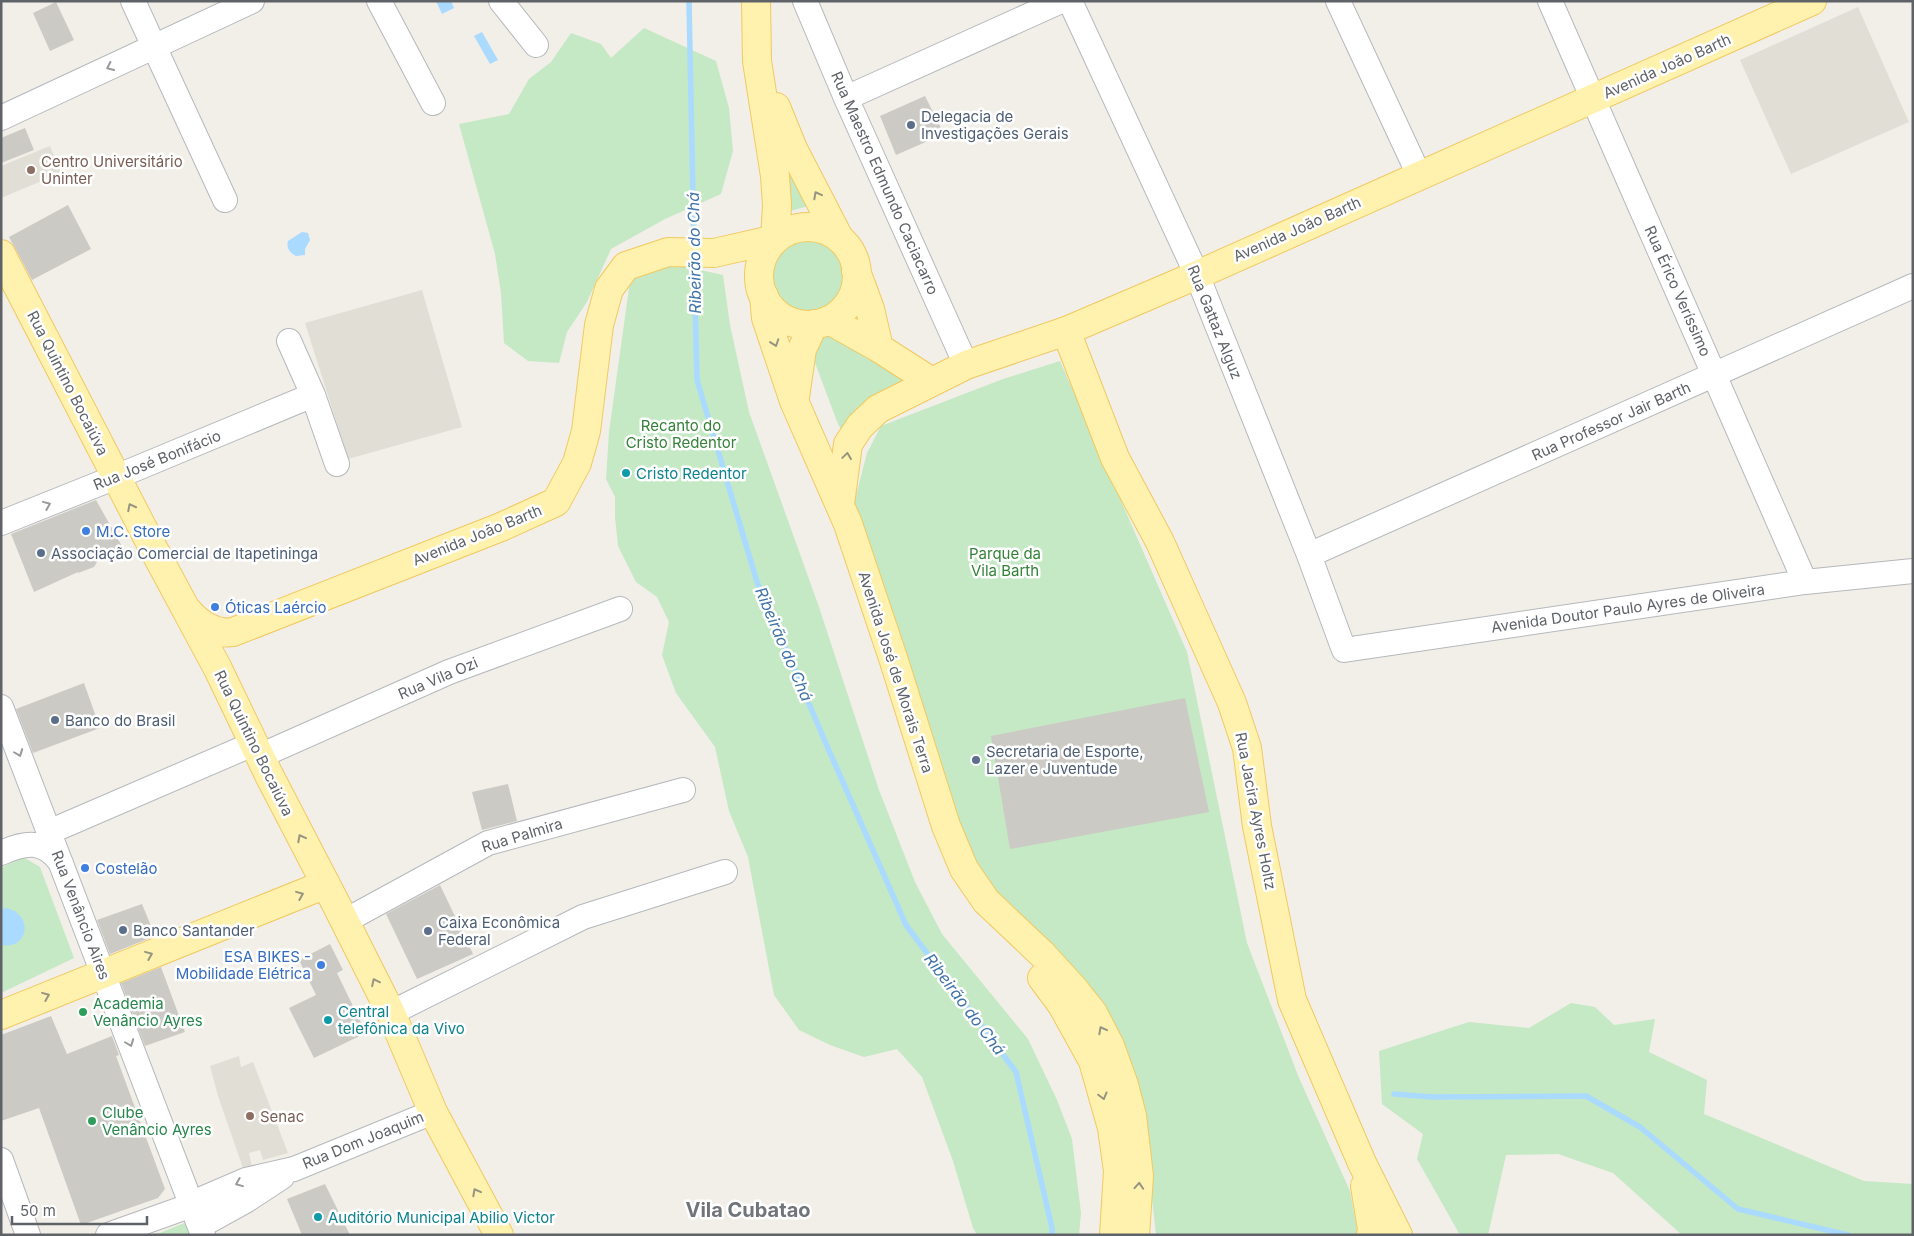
<svg xmlns="http://www.w3.org/2000/svg" width="1914" height="1236" font-family="Inter,sans-serif">
<rect width="100%" height="100%" fill="#f1efe8"/>
<path fill="#e1ded6" d="M1858 7 1909 122 1791 174 1740 60Z
M50 146 61 173 1 198V166Z
M422 290 462 427 348 459 305 323Z
M239 1056 241 1067 253 1062 288 1153 263 1160 260 1150 249 1153 252 1167 243 1168 218 1096 210 1066Z"/>
<path fill="#c5e8c5" d="M644 28 716 61 729 108 733 151 721 194 665 219 611 249 587 302 567 332 559 363 528 361 504 343 501 293 495 254 459 124 509 114 529 79 551 62 571 33 601 44 611 58Z
M782 131 815 204 787 212Z
M770 277a37 37 0 1 1 74 0a37 37 0 1 1-74 0Z
M651 267H687L723 275 730 325 749 412 819 607 879 790 915 882 942 934 1028 1039 1057 1100 1072 1139 1081 1213 1079 1235H977L973 1228 953 1161 922 1077 897 1049 864 1057 830 1045 799 1030 774 995 748 857 729 811 715 747 676 693 662 655 669 622 657 597 636 582 618 546 615 517V497L606 479 609 432 630 281Z
M831 333 911 384 843 433 838 424 814 360 817 343 822 336Z
M1060 361 1187 652 1247 943 1299 1078 1350 1191 1358 1235H1156L1144 1126 974 861 916 720 852 511 867 453 881 426 1003 379Z
M23 857 40 867 74 958 1 993V868Z
M1571 1003 1595 1007 1614 1025 1655 1019 1649 1052 1707 1080 1704 1114 1864 1181 1913 1184V1235H1682L1613 1173 1558 1154 1506 1155 1488 1235H1460L1417 1159 1423 1134 1382 1104 1379 1051 1469 1022 1529 1028Z
M187 1222 192 1235H155Z"/>
<path fill="#aadaff" d="M436 1H451L454 8 442 14Z
M482 32 498 60 490 64 474 36Z
M302 232 308 233 310 240 305 249V255L296 256C290 253 286 248 288 241Z
M6 908C34 914 29 950 1 945V909Z"/>
<g fill="none" stroke-linecap="round" stroke-linejoin="round">
<path stroke="#aadaff" stroke-width="5.5" d="M689 1 694 247
M694 261 697 380 757 582 827 746 906 925 1016 1072 1052 1228V1235
M1394 1094 1432 1097 1586 1096 1640 1127 1738 1209 1848 1235"/>
</g>
<path fill="#cccac5" d="M56 2 74 40 50 51 33 13Z
M925 96 944 134 896 155 880 116Z
M25 128 34 150 1 163V138Z
M68 205 91 249 32 280 9 237Z
M96 500 123 548 100 557 94 567 78 573V572L34 592 11 534Z
M84 683 100 728 33 753 16 709Z
M1185 698 1209 812 1010 849 991 736Z
M508 784 517 821 482 830 472 792Z
M440 885 473 954 417 979 386 914Z
M142 904 155 936 110 954 97 920Z
M330 944 343 970 337 973 366 1033 314 1058 289 1008 316 995 299 960Z
M161 967 185 1032 145 1046 121 983Z
M51 1016 67 1054 112 1036 119 1055 116 1056 165 1189 158 1198 81 1225 39 1108 1 1121V1035Z
M325 1184 350 1235H302L287 1199Z"/>
<g fill="none" stroke-linecap="round" stroke-linejoin="round">
<defs>
<path id="minor" d="M133 1 225 200
M379 1 433 103
M501 1 536 45
M805 1 846 98 966 365
M1070 1 1197 275 1309 555 1344 650 1805 582 1913 571
M1338 1 1419 175
M1550 1 1805 582
M846 98 1061 1
M1 118 252 1
M289 341 313 395 337 464
M1 523 116 477 313 395
M1309 555 1913 286
M1 707 203 1235
M260 756 449 672 620 609
M49 832 253 744
M1 853C25 842 44 839 61 863
M345 921 488 843 683 790
M391 1013 583 917 725 872
M1 1160 28 1235
M200 1226 247 1200 282 1177
M108 1235 192 1205 204 1198 246 1180 294 1169 433 1112"/>
<path id="major" d="M776 107 793 149 839 238
M759 276a49 49 0 1 1 98 0a49 49 0 1 1-98 0Z
M1 254 153 548 218 669 269 775 336 904 391 1013 433 1112 499 1235
M856 271 870 309 879 348
M764 296 766 318 794 401 848 524 894 661 946 826 964 869 986 901 1043 955 1074 989 1093 1013 1110 1046 1124 1085 1132 1116 1139 1176 1135 1235
M829 320 879 348 932 382
M1066 331 1115 458 1160 542 1232 703 1247 748 1257 826 1292 1000 1362 1163 1398 1235
M795 397 802 349 814 324
M840 504 848 444 860 426 878 409 966 365 1066 331 1197 275 1812 1
M188 611C199 624 216 635 233 632L501 527 556 502 577 463 586 431 599 325 609 289 626 266 668 252 714 253 775 239 777 205 775 176 757 61 756 1
M1042 978 1062 1005 1093 1061 1112 1128 1118 1171 1114 1235
M1 1015 326 884
M1365 1186 1372 1229 1371 1235"/>
</defs>
<use href="#minor" stroke="#b5b8bc" stroke-width="26"/>
<use href="#major" stroke="#f2c960" stroke-width="30"/>
<use href="#minor" stroke="#fff" stroke-width="24"/>
<use href="#major" stroke="#fff2af" stroke-width="28"/>
</g>
<defs><path id="oneway-chevron" d="M-2-3.5L2.5 0L-2 3.5" fill="none" stroke-width="1.6" stroke-linecap="round" stroke-linejoin="round" transform="scale(1.25)"/></defs>
<g stroke="#979a9d">
<use href="#oneway-chevron" transform="translate(110 67) rotate(155)"/>
<use href="#oneway-chevron" transform="translate(47 505) rotate(-22)"/>
<use href="#oneway-chevron" transform="translate(19 753) rotate(69)"/>
<use href="#oneway-chevron" transform="translate(130 1043) rotate(69)"/>
<use href="#oneway-chevron" transform="translate(239 1183) rotate(158)"/>
</g>
<g stroke="#979581">
<use href="#oneway-chevron" transform="translate(817 195) rotate(-118)"/>
<use href="#oneway-chevron" transform="translate(775 343) rotate(71)"/>
<use href="#oneway-chevron" transform="translate(847 456) rotate(-82)"/>
<use href="#oneway-chevron" transform="translate(131 507) rotate(-117)"/>
<use href="#oneway-chevron" transform="translate(301 838) rotate(-118)"/>
<use href="#oneway-chevron" transform="translate(300 895) rotate(-22)"/>
<use href="#oneway-chevron" transform="translate(149 955) rotate(-22)"/>
<use href="#oneway-chevron" transform="translate(375 982) rotate(-116)"/>
<use href="#oneway-chevron" transform="translate(46 996) rotate(-22)"/>
<use href="#oneway-chevron" transform="translate(1102 1030) rotate(-118)"/>
<use href="#oneway-chevron" transform="translate(1103 1096) rotate(75)"/>
<use href="#oneway-chevron" transform="translate(1139 1186) rotate(-86)"/>
<use href="#oneway-chevron" transform="translate(476 1192) rotate(-118)"/>
</g>
<g fill="#5c6f8a" stroke="#fff" stroke-width="2">
<circle cx="911" cy="125" r="5"/>
<circle cx="41" cy="553" r="5"/>
<circle cx="55" cy="720" r="5"/>
<circle cx="976" cy="760" r="5"/>
<circle cx="123" cy="930" r="5"/>
<circle cx="428" cy="931" r="5"/>
</g>
<g fill="#8d6e63" stroke="#fff" stroke-width="2">
<circle cx="31" cy="170" r="5"/>
<circle cx="250" cy="1116" r="5"/>
</g>
<g fill="#0f9aa8" stroke="#fff" stroke-width="2">
<circle cx="626" cy="473" r="5"/>
<circle cx="328" cy="1020" r="5"/>
<circle cx="318" cy="1217" r="5"/>
</g>
<g fill="#3f7fe0" stroke="#fff" stroke-width="2">
<circle cx="86" cy="531" r="5"/>
<circle cx="215" cy="607" r="5"/>
<circle cx="85" cy="868" r="5"/>
<circle cx="321" cy="965" r="5"/>
</g>
<g fill="#2e9e5b" stroke="#fff" stroke-width="2">
<circle cx="83" cy="1012" r="5"/>
<circle cx="92" cy="1121" r="5"/>
</g>
<g text-anchor="middle" dominant-baseline="central" stroke-width="5" stroke-linejoin="round" paint-order="stroke">
<g font-size="15" fill="#5f6368" stroke="#fff">
<text transform="translate(1667 66) rotate(-24)">Avenida João Barth</text>
<text transform="translate(885 183) rotate(66)">Rua Maestro Edmundo Caciacarro</text>
<text transform="translate(1297 229) rotate(-24)">Avenida João Barth</text>
<text transform="translate(1678 291) rotate(66)">Rua Érico Veríssimo</text>
<text transform="translate(1215 322) rotate(68)">Rua Gattaz Alguz</text>
<text transform="translate(68 383) rotate(63)">Rua Quintino Bocaiúva</text>
<text transform="translate(1611 421) rotate(-24)">Rua Professor Jair Barth</text>
<text transform="translate(157 460) rotate(-22)">Rua José Bonifácio</text>
<text transform="translate(477 535) rotate(-22)">Avenida João Barth</text>
<text transform="translate(1628 608) rotate(-8)">Avenida Doutor Paulo Ayres de Oliveira</text>
<text transform="translate(896 672) rotate(72)">Avenida José de Morais Terra</text>
<text transform="translate(438 678) rotate(-23)">Rua Vila Ozi</text>
<text transform="translate(254 743) rotate(64)">Rua Quintino Bocaiúva</text>
<text transform="translate(1256 811) rotate(79)">Rua Jacira Ayres Holtz</text>
<text transform="translate(522 835) rotate(-17)">Rua Palmira</text>
<text transform="translate(81 915) rotate(69)">Rua Venâncio Aires</text>
<text transform="translate(363 1140) rotate(-22)">Rua Dom Joaquim</text>
</g>
<g font-size="15" fill="#4e5e75" stroke="#fff" text-anchor="start">
<text x="921" y="116">Delegacia de<tspan x="921" dy="17">Investigações Gerais</tspan></text>
<text x="51" y="553">Associação Comercial de Itapetininga</text>
<text x="65" y="720">Banco do Brasil</text>
<text x="986" y="751">Secretaria de Esporte,<tspan x="986" dy="17">Lazer e Juventude</tspan></text>
<text x="438" y="922">Caixa Econômica<tspan x="438" dy="17">Federal</tspan></text>
<text x="133" y="930">Banco Santander</text>
</g>
<g font-size="15" fill="#785e54" stroke="#fff" text-anchor="start">
<text x="41" y="161">Centro Universitário<tspan x="41" dy="17">Uninter</tspan></text>
<text x="260" y="1116">Senac</text>
</g>
<g font-size="15" fill="#348238" stroke="#fff">
<text x="681" y="425">Recanto do<tspan x="681" dy="17">Cristo Redentor</tspan></text>
<text x="1005" y="553">Parque da<tspan x="1005" dy="17">Vila Barth</tspan></text>
</g>
<g font-size="15" fill="#0d838f" stroke="#fff" text-anchor="start">
<text x="636" y="473">Cristo Redentor</text>
<text x="338" y="1011">Central<tspan x="338" dy="17">telefônica da Vivo</tspan></text>
<text x="328" y="1217">Auditório Municipal Abilio Victor</text>
</g>
<g font-size="15" fill="#366cbe" stroke="#fff" text-anchor="start">
<text x="96" y="531">M.C. Store</text>
<text x="225" y="607">Óticas Laércio</text>
<text x="95" y="868">Costelão</text>
<text x="311" y="956" text-anchor="end">ESA BIKES -<tspan x="311" dy="17">Mobilidade Elétrica</tspan></text>
</g>
<g font-size="15" fill="#27864d" stroke="#fff" text-anchor="start">
<text x="93" y="1003">Academia<tspan x="93" dy="17">Venâncio Ayres</tspan></text>
<text x="102" y="1112">Clube<tspan x="102" dy="17">Venâncio Ayres</tspan></text>
</g>
<g font-size="16" font-style="italic" fill="#4174aa" stroke="#fff">
<text transform="translate(694 253) rotate(-91)">Ribeirão do Chá</text>
<text transform="translate(784 644) rotate(67)">Ribeirão do Chá</text>
<text transform="translate(965 1004) rotate(53)">Ribeirão do Chá</text>
</g>
<g font-size="20" font-weight="bold" fill="#70757a" stroke="#fff">
<text x="748" y="1210">Vila Cubatao</text>
</g>
</g>
<rect width="1914" height="1236" fill="none" stroke="#5f6368" stroke-width="5"/>
<path d="M12 1216v8h135v-8" fill="none" stroke="#5f6368" stroke-width="2.5"/>
<text x="20" y="1216" font-size="15" fill="#5f6368" stroke="#ffffff" stroke-width="4" paint-order="stroke">50 m</text>
</svg>
